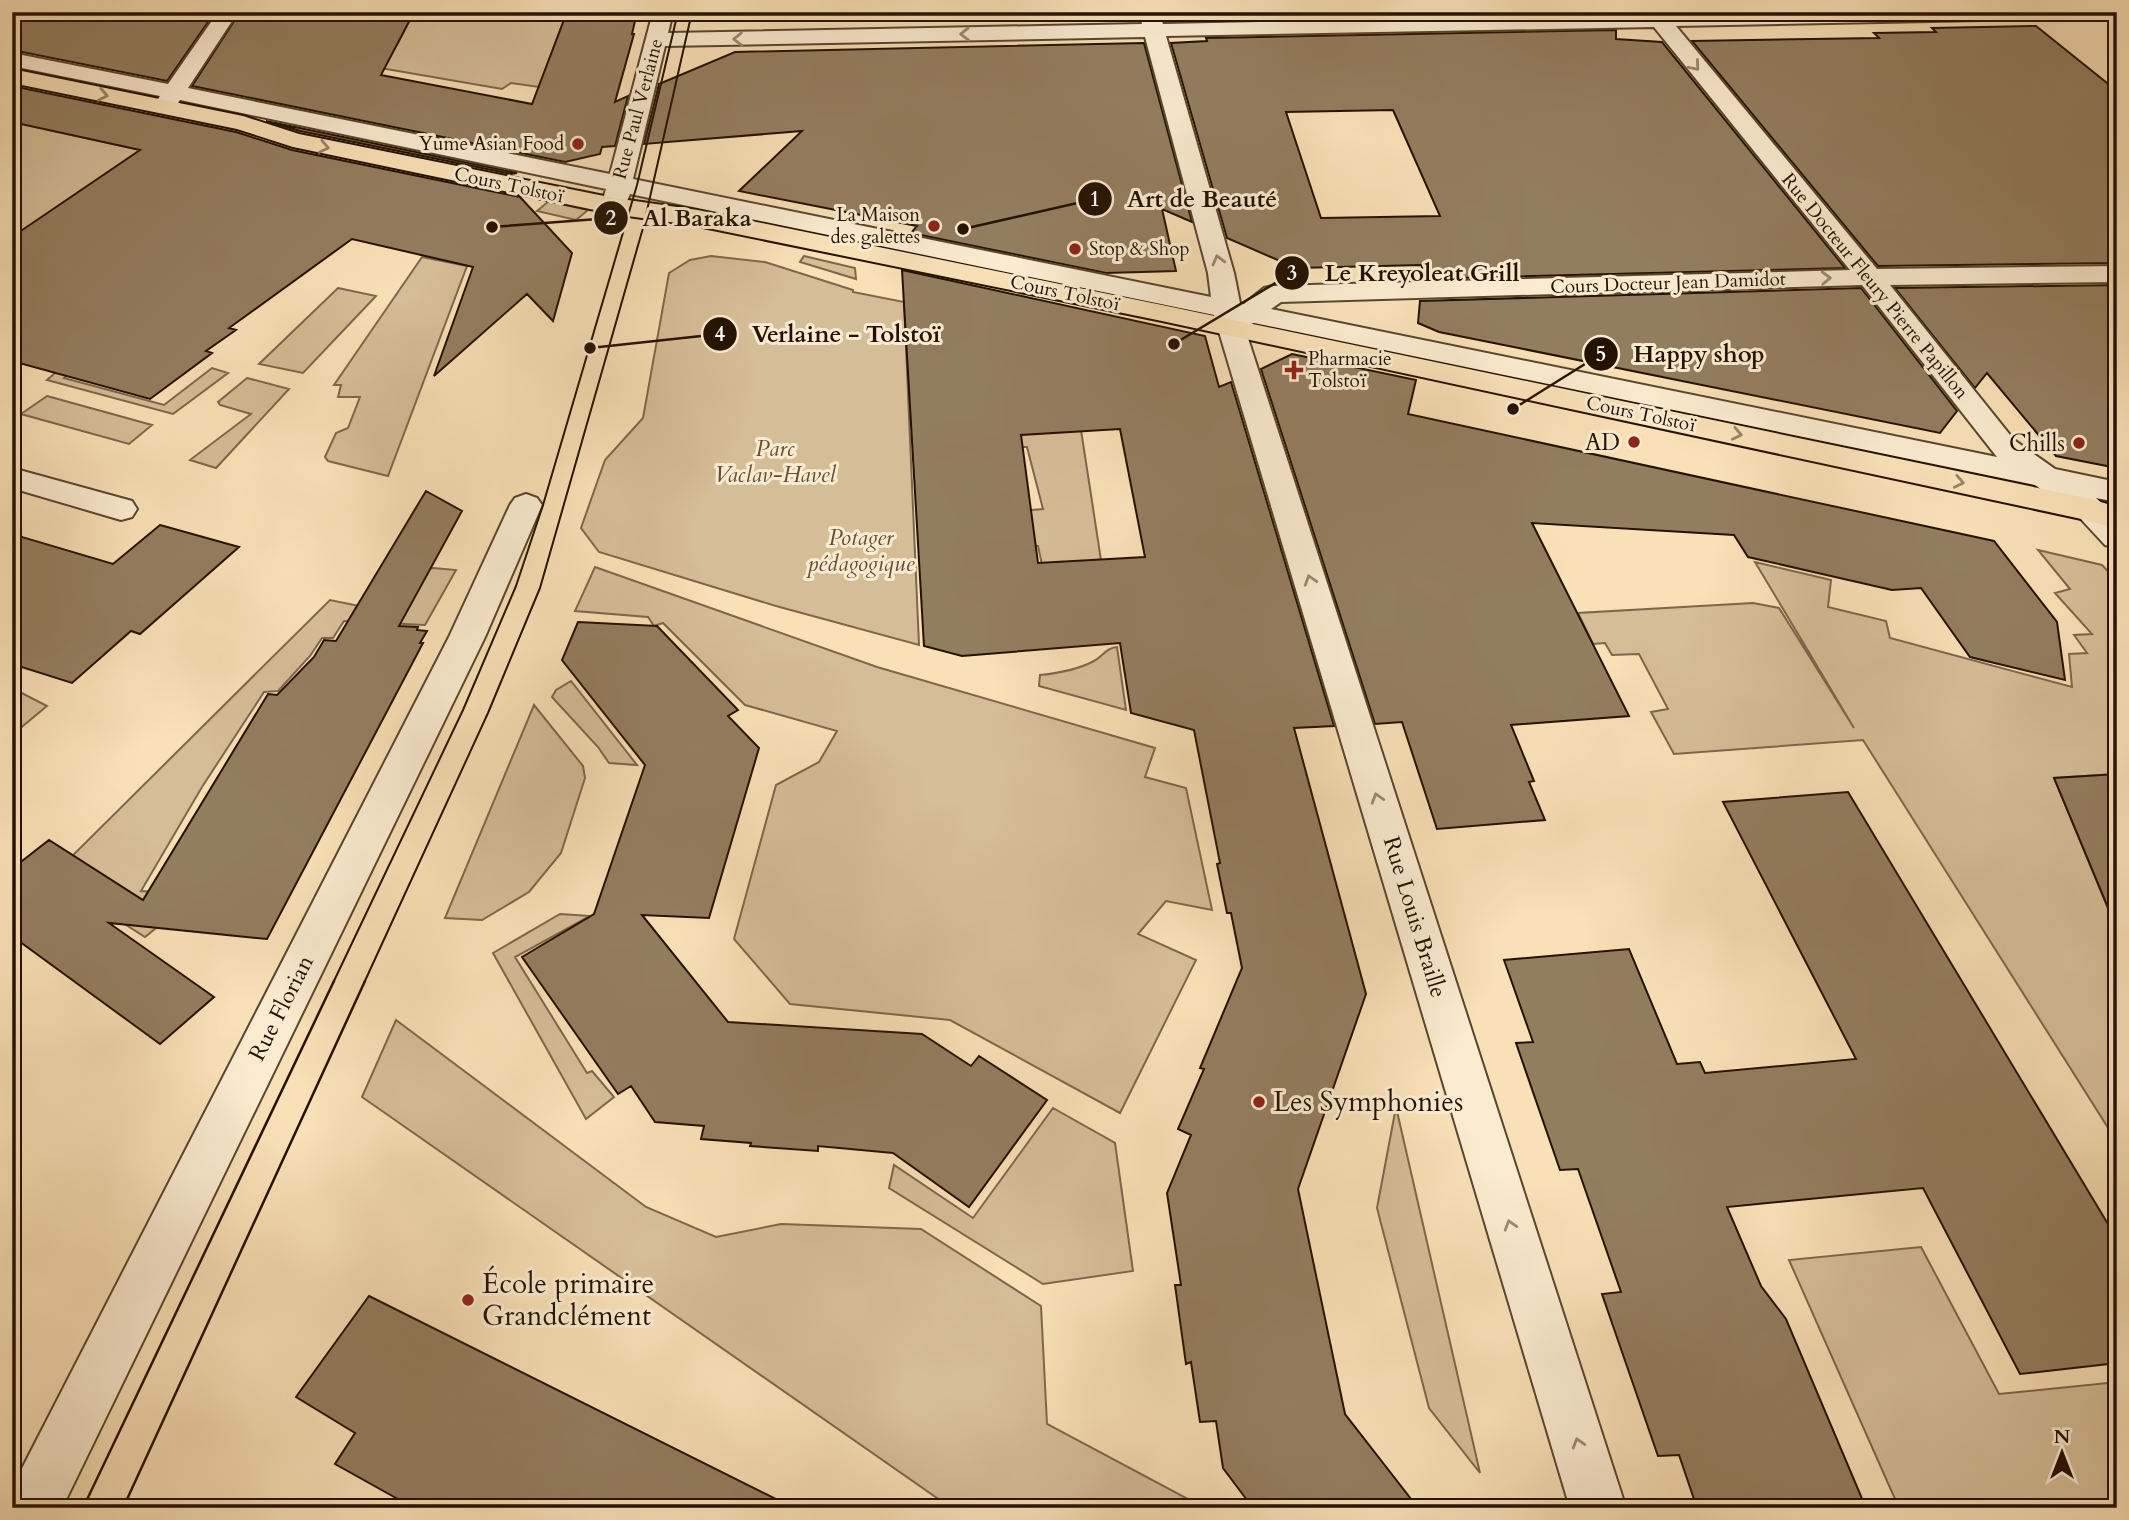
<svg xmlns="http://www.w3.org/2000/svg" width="2129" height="1520" font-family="Cardo,serif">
<rect width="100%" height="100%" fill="#f9e0b6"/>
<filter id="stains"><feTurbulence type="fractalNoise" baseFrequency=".00286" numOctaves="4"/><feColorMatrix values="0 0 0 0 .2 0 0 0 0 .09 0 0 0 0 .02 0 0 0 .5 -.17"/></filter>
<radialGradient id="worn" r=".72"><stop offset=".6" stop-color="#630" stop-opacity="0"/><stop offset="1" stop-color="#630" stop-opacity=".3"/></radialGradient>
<path fill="#d5bd97" stroke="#7c674c" stroke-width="2" d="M414 12H567L539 87 511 83 502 89 340 61 397 45Z
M12 122 141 150 12 238Z
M549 201 588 210 576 220 537 211Z
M711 256 765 262 853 290V292L904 302 919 645 776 606 599 552 581 528 605 460 643 418 669 273 690 260Z
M804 256 855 268 856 279 800 262Z
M422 257 467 266 388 476 328 461 325 457 336 433 348 428 360 397H338L341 385H334Z
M338 288 376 296 303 373 259 364Z
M81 350 93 353 64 378 164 405 212 368 228 373 173 414 47 380Z
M247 378 289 389 216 468 190 460 251 414 220 405 218 402Z
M1075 391 1101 560 1042 565 1038 546H1022L1019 511 1043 509 1027 447H1020L1013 394Z
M47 396 152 425 129 444 21 414Z
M2038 550 2102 565 2117 581V774L2054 778 2117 930V1142L1863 740 1674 754 1651 712 1668 709 1639 654 1612 655 1605 643 1593 644 1578 613 1753 603 1779 608 1854 728 1755 562 1831 580 1828 607 1886 621 1890 638 2072 687 2069 654 2087 653 2074 635 2092 634 2055 593 2070 589Z
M595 567 877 667 1155 748 1145 777 1186 788 1212 910 1166 901 1138 934 1196 960 1120 1113 950 1020 790 1004 734 939 776 785 819 762 837 731 745 705 663 623 654 626 648 617 575 611Z
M433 568 456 570 425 625 344 621 333 638H322L310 656 278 691 264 692 202 787 141 891 177 893 156 928 145 937 51 877 330 600 364 607 412 572Z
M1117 647 1126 710 1039 686 1040 675C1060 673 1077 670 1094 661 1103 656 1106 648 1117 647Z
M571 681 637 765 609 763 598 747 552 697 556 690Z
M12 688 47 706 12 735Z
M534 705 583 766 585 778 561 853 529 892 482 920 445 918Z
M560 914 590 916 515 957 587 1073 592 1071 614 1097 586 1119 493 953Z
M396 1020 646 1207 716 1237 781 1224 921 1229 1041 1306 1047 1424 1188 1499 1195 1508H943L944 1503 362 1097Z
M1396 1107 1480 1473 1429 1408 1377 1208Z
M1053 1108 1115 1143 1133 1271 1043 1284 889 1188 894 1165 973 1218Z
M1921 1247 1999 1394 2117 1382V1508H1899L1789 1260Z"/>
<path fill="#937d5f" stroke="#241100" stroke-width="2" fill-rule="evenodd" d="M12 12H215L167 81 12 50Z
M240 12H414L381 75 532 104 567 12H637L632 34H634L615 102 628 96 615 146 602 147 600 154 565 162 192 86Z
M1199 12H1602L1202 21Z
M2036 26 2117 91V263L1878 266 1692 41 1879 38 1874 33 1936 32 1932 28Z
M1616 30V39L1662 42 1845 268 1421 279 1422 265 1296 268 1227 238 1171 43 1207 41 1206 38ZM1393 110 1440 216 1321 218 1286 112Z
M1144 43 1192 222 1162 209 1176 271 1106 273 911 233 917 226 739 191 802 131 644 144 659 84 735 52Z
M12 86 236 132 292 150 520 197 572 253 553 321 527 294 434 376 473 267 352 239 229 328 236 330 206 351 212 353 150 399 12 361V237L140 150 12 122Z
M266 121 517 173 511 174 300 131Z
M902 270 1205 336 1219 387 1231 382 1334 726 1294 728 1366 994 1298 1189 1345 1414 1418 1508H1253L1223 1468 1216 1421 1200 1422 1191 1362 1186 1364 1175 1285H1181L1167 1193 1191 1135 1178 1129 1204 1069 1200 1068 1242 968 1231 913H1227L1217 864 1220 863 1194 730 1131 713 1120 643 962 656 924 646ZM1120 429 1145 557 1038 563 1021 435Z
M2117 285V400L2109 404 2117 411V468L2056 456 1987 373 1975 388 1895 288Z
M1861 288 1957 411 1940 433 1439 332 1418 323 1420 301Z
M1292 354 1416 380 1408 414 1994 541 2057 622 2065 680 1970 657 1921 588 1892 590 1748 557 1734 535 1532 523 1629 716 1511 725 1534 781 1529 782 1545 820 1437 829 1402 722 1375 724 1261 369Z
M426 491 462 511 399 626 418 627 417 630 427 631 420 643H423L267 939 109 923 214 997 160 1044 12 936V854L22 861 49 840 143 900 268 694 277 695 314 657 324 640 336 641Z
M160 525 239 547 140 634 131 631 72 683 12 664V534L113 564Z
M578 622 657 626 738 710 728 716 759 748 709 918 642 915 728 1022 922 1034 971 1066 979 1056 1047 1100 969 1207 893 1153 818 1146V1151L750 1146 751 1143 701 1139 704 1126 655 1122 631 1086 618 1094 522 957 594 914 645 765 562 660Z
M2117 774V927H2116L2054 778Z
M1848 792 2117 1239V1363L2020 1374 1923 1188 1727 1207 1761 1286 1786 1319 1866 1508H1697L1679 1455 1658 1456 1602 1294 1621 1292 1578 1169 1560 1170 1516 1043 1533 1042 1504 960 1629 949 1677 1064 1700 1062 1705 1073 1856 1059 1723 802Z
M369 1296 794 1508H414L335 1464 355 1433 296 1397Z"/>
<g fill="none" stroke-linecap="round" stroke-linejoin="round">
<defs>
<path id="minor" d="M218 12H238L188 88 610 174 653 12H673L668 33 1142 24 1139 12H1159L1163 24 1644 14 1643 12H2097L2094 16 2087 18 1676 26 1877 269 2117 266V282L1890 285 2014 440 2055 469 2117 482V502L2096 498 2117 517V548L2105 545 2080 518 2035 485 1254 323 1244 326 1626 1508H1570L1214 315 630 194 623 211 614 214 605 211 601 206 606 189 180 100 172 112H156L153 107 160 96 12 66V53L168 84ZM1654 27 1850 270 1274 286 1264 288 1244 304 1240 303 1234 273 1166 36ZM1145 37 1208 273 1211 297 633 179 665 46ZM1862 285 1997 457 1271 309 1281 302Z
M12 468 132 501 137 509 132 517 121 520 12 488Z
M526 494 537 498 542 505 485 637 62 1508H12V1488L449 637 510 505 515 498Z"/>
<path id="major" d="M12 69 243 116 299 134 614 198 698 210 1162 305 2091 499 2117 507V529L2086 520 1162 321 698 226 614 214 293 147 237 129 12 83Z"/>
</defs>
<use href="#minor" stroke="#59452e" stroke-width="4"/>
<use href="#major" stroke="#241100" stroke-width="4"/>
<use href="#minor" fill="#fbebd0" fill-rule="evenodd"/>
<use href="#major" fill="#f9e0b6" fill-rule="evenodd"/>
<path stroke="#241100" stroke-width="2" d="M333 983 463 710 516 586 543 505 637 185 678 12
M364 983 488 713 540 588 643 228 692 12"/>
<path stroke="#241100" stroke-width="2.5" d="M83 1508 334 981
M123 1508 365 981"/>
</g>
<defs><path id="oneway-chevron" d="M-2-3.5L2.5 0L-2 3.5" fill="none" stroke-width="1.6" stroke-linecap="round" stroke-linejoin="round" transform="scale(1.75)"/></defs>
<g stroke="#9a8972">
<use href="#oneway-chevron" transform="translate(965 34) rotate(179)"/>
<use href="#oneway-chevron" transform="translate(738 39) rotate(179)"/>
<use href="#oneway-chevron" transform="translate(1695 66) rotate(50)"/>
<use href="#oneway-chevron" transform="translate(1218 260) rotate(-105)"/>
<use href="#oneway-chevron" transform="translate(1826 278) rotate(-2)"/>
<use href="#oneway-chevron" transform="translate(1310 580) rotate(-107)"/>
<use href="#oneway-chevron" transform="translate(1377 798) rotate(-107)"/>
<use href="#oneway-chevron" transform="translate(1510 1225) rotate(-107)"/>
<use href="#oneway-chevron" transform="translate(1578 1443) rotate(-107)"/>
</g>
<g stroke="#998364">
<use href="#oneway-chevron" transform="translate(103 95) rotate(11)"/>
<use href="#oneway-chevron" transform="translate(324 147) rotate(12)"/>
<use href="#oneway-chevron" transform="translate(1737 434) rotate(12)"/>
<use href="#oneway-chevron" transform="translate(1959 482) rotate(12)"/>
</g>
<g fill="#8f2418" stroke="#fbebd0" stroke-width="2.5">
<circle cx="578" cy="144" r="7"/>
<circle cx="934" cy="226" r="7"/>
<circle cx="1075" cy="249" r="7"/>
<path d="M1290.5 359.5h7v7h7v7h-7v7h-7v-7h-7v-7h7z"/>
<circle cx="1634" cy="442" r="7"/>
<circle cx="2079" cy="443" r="7"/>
<circle cx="1259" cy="1102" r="7"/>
<circle cx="468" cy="1300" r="7"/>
</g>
<g text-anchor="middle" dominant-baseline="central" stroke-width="6" stroke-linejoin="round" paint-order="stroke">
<g font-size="19" fill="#241100" stroke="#fbebd0">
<text transform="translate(638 109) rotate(-75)">Rue Paul Verlaine</text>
<text transform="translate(509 185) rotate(12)">Cours Tolstoï</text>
<text transform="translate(1668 283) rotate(-2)">Cours Docteur Jean Damidot</text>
<text transform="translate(1875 286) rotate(51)">Rue Docteur Fleury Pierre Papillon</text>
<text transform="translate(1065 293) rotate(12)">Cours Tolstoï</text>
<text transform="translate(1641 414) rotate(12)">Cours Tolstoï</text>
</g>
<g font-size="19" fill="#241100" stroke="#fbebd0" text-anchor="end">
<text x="564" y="144">Yume Asian Food</text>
<text x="920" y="215">La Maison<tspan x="920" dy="22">des galettes</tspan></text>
<text x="1089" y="249" text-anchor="start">Stop &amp; Shop</text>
<text x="1308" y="359" text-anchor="start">Pharmacie<tspan x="1308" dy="22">Tolstoï</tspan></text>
</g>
<g font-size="23" fill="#241100" stroke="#fbebd0" text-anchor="end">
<text x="1620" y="442">AD</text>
<text x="2065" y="443">Chills</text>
</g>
<g font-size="23" font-style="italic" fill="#624d35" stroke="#fbebd0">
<text x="775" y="448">Parc<tspan x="775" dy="26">Vaclav-Havel</tspan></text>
<text x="861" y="537">Potager<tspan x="861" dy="26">pédagogique</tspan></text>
</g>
<g font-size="23" fill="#241100" stroke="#fbebd0">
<text transform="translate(1415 917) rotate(73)">Rue Louis Braille</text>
<text transform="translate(281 1008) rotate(-63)">Rue Florian</text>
</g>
<g font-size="28" fill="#241100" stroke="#fbebd0" text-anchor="start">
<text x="1273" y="1102">Les Symphonies</text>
<text x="482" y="1284">École primaire<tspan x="482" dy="32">Grandclément</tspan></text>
</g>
</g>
<path fill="none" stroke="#241100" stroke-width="2.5" d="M963 229L1095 199M492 227L611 218M1174 344L1292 273M590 348L720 334M1513 409L1601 354"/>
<g fill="#241100" stroke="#fbebd0" stroke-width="2.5">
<circle cx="963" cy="229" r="7"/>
<circle cx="492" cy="227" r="7"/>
<circle cx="1174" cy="344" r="7"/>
<circle cx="590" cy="348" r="7"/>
<circle cx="1513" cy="409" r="7"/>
<circle cx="1095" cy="199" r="18"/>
<circle cx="611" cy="218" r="18"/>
<circle cx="1292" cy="273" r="18"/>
<circle cx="720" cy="334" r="18"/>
<circle cx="1601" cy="354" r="18"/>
</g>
<g font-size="21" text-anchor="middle" font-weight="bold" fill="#fff">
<text x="1095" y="206">1</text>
<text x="611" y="225">2</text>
<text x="1292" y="280">3</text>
<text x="720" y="341">4</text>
<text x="1601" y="361">5</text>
</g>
<g font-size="24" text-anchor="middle" font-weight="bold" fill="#241100" stroke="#fbebd0" stroke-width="6" stroke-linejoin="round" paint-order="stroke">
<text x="1202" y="207">Art de Beauté</text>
<text x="697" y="226">Al Baraka</text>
<text x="1422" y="281">Le Kreyoleat Grill</text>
<text x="846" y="342">Verlaine - Tolstoï</text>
<text x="1699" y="362">Happy shop</text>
</g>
<rect width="2129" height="1520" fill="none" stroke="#f9e0b6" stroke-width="42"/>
<rect x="14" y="14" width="2101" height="1492" fill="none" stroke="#241100" stroke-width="3.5"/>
<rect x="21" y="21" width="2087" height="1478" fill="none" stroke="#241100" stroke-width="2"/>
<g transform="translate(2062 1453)" stroke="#fbebd0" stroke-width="5" paint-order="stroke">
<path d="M0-5L12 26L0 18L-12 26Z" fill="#241100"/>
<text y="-10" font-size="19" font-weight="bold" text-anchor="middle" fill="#241100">N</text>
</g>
<rect width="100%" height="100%" filter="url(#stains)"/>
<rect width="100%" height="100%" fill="url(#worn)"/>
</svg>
